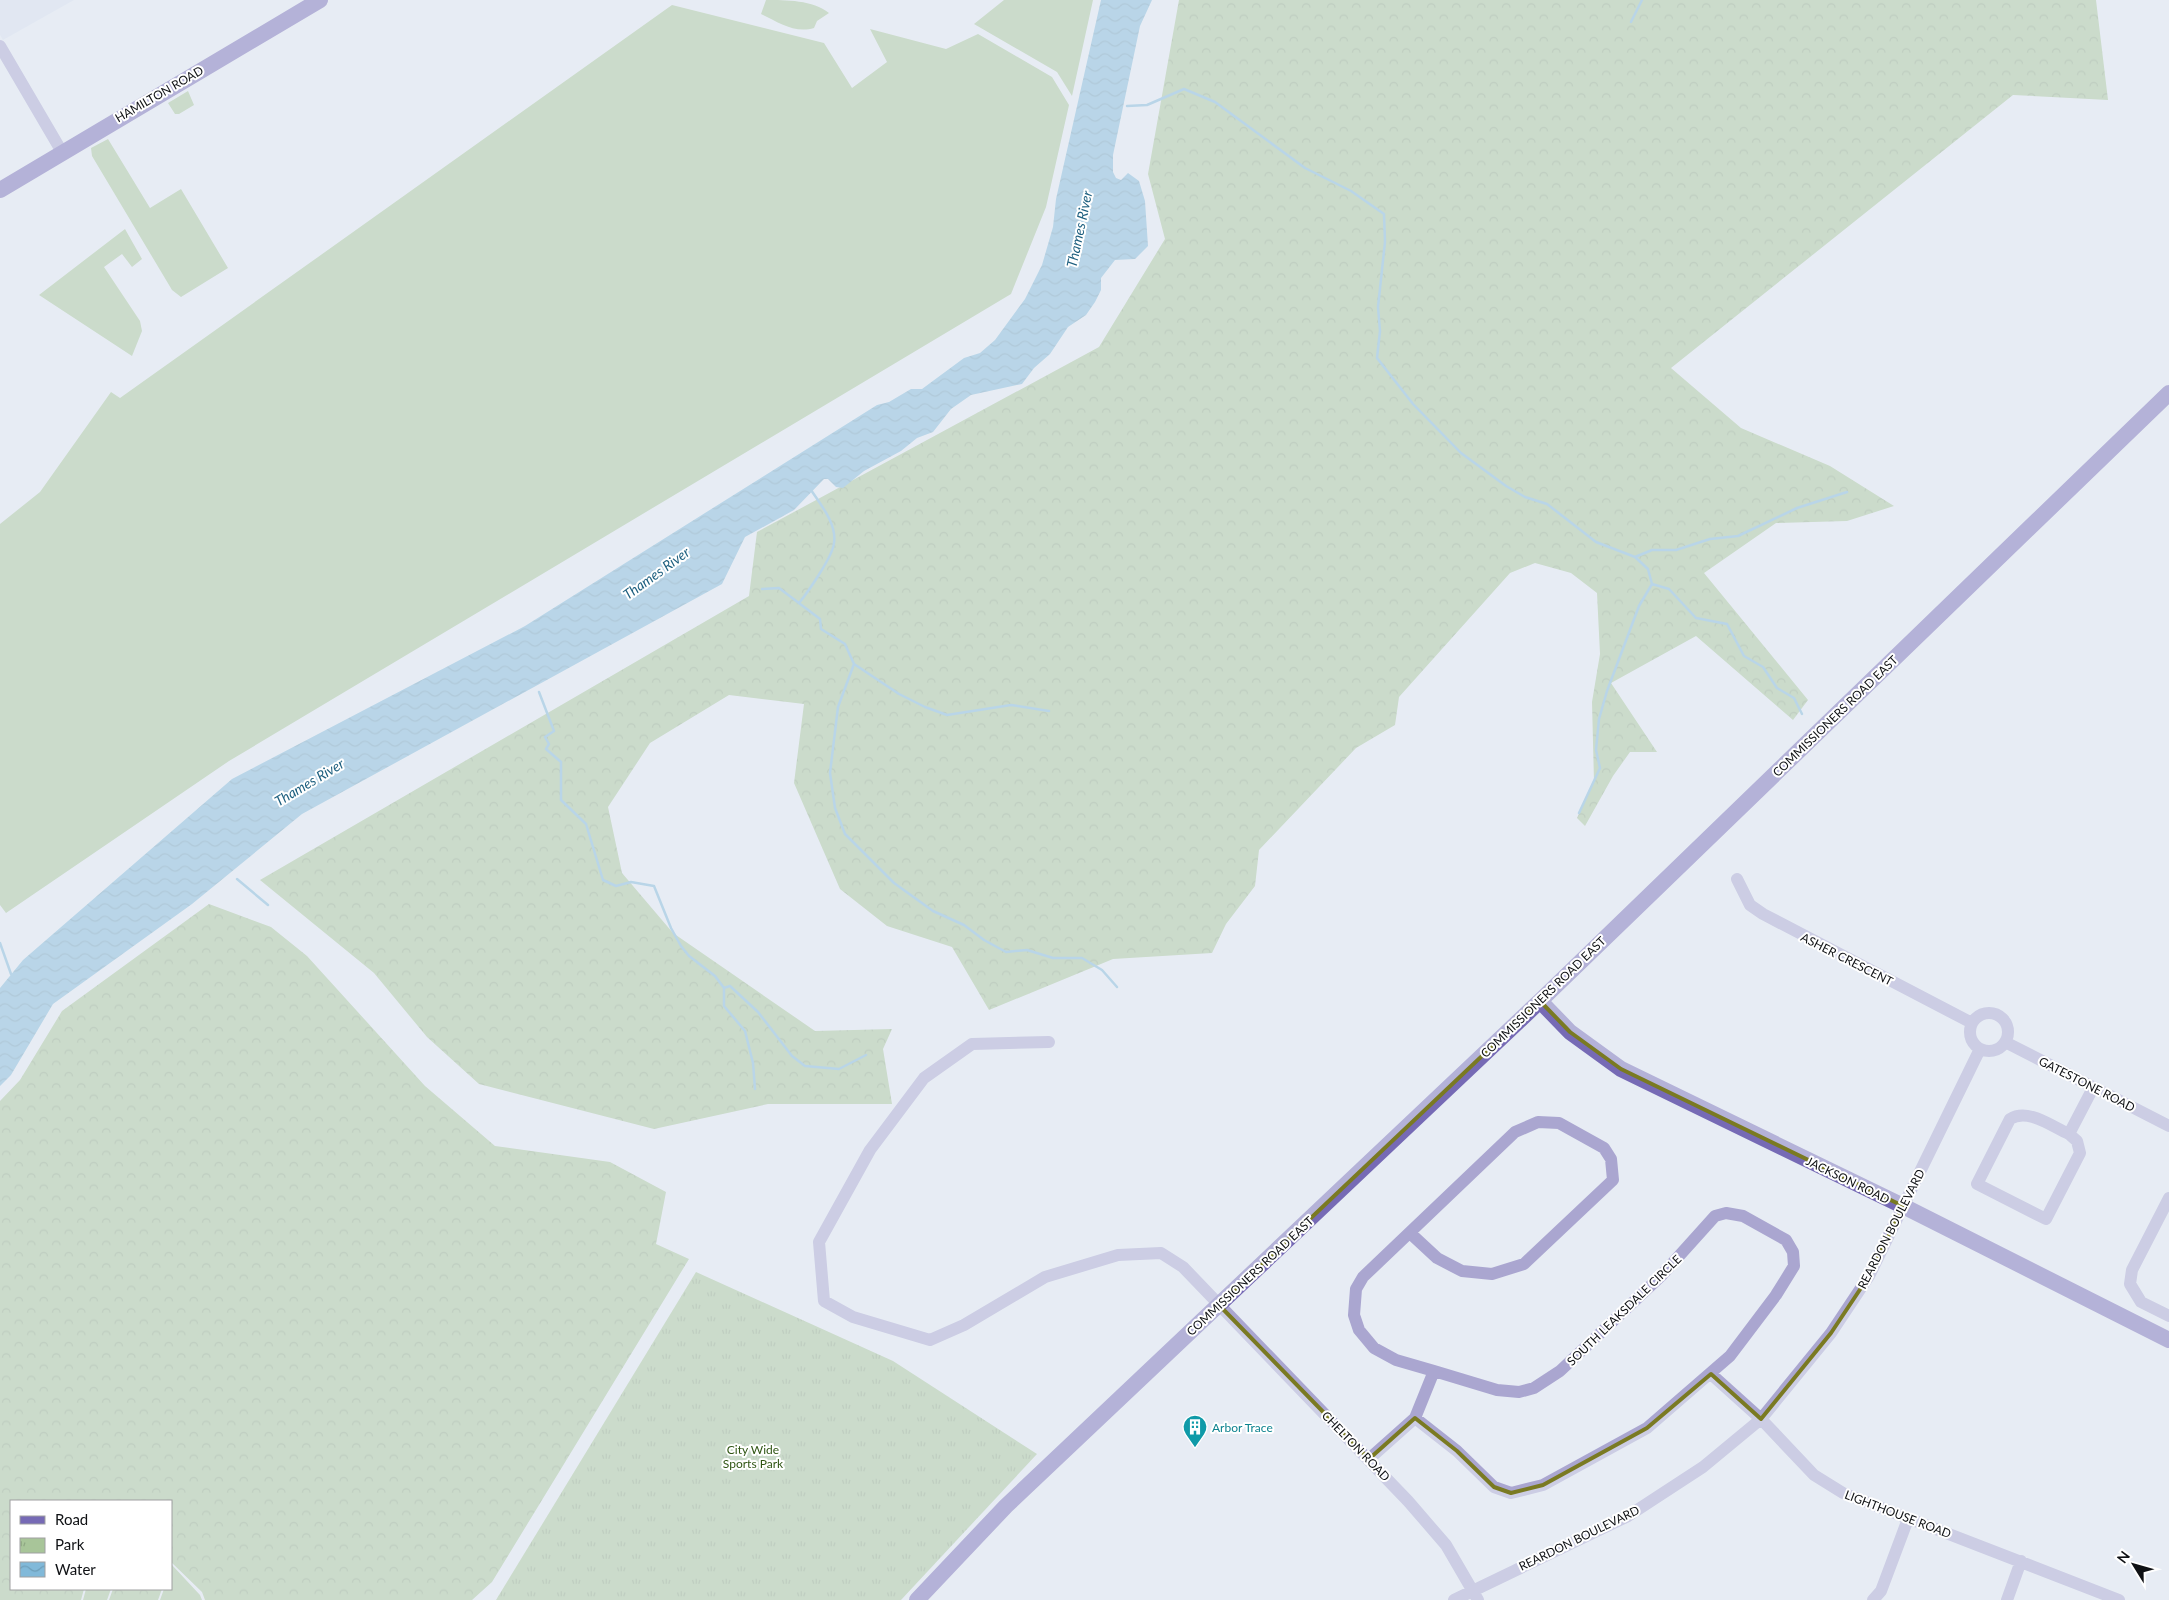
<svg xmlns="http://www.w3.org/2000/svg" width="2169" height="1600" font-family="Lato,sans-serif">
<defs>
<pattern id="forest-crowns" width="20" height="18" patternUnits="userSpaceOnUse" patternTransform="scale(1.25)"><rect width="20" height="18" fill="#a8c599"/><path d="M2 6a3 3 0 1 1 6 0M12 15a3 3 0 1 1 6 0" fill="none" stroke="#8fa883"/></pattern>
<pattern id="park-tufts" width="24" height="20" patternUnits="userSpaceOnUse" patternTransform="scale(1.25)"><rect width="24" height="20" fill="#a8c599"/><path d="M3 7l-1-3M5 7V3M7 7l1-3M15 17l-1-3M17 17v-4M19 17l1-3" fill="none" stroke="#8fa883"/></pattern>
<pattern id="water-waves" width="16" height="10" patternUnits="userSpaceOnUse" patternTransform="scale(1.25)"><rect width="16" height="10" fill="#81b9d9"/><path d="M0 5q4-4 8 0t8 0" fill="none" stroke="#6e9eb9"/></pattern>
</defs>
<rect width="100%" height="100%" fill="#e7ecf4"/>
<path fill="#d9e1f0" d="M0 0H74L3 40 0 35Z"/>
<path fill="#a8c599" d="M766 0C786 0 813 0 829 13L817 21 814 28C795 34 778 22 761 14Z
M1004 0H1093L1072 96 1057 72 974 24Z
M672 5 824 43 852 88 887 62 870 29 946 49 978 34 1052 77 1069 105 1046 207 1011 294 229 761 6 913 0 905V524L40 492 111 392 120 398Z
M188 91 194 105 179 114H175L168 103Z
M108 139 150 208 181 189 228 268 181 297 172 290 92 156 91 148Z
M125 229 142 259 132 267 122 254 104 267 140 321 142 331 132 356 39 295Z
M172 1565 200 1595 202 1600H160L164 1589H171Z
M86 1589H111L107 1600H83Z"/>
<path fill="url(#forest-crowns)" d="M1179 0H2096L2108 100 2013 95 1671 368 1741 428 1830 466 1894 506 1847 521 1776 523 1704 573 1808 700 1793 720 1696 636 1611 683 1657 752H1630L1613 776 1585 826 1577 818 1594 782 1592 702 1600 654 1597 593 1571 573 1535 563 1510 573 1399 697 1395 725 1356 748 1259 850 1255 886 1226 924 1212 953 1113 959 989 1010 952 947 887 926 840 889 794 783 804 704 729 695 650 743 608 807 622 873 673 933 815 1031 892 1029 883 1049 892 1104H768L654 1129 479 1084 427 1037 374 973 260 880 749 596 757 532 1099 347 1165 239 1148 174Z
M209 904 271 927 307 956 425 1086 495 1146 610 1162 666 1192 656 1244 689 1259 492 1582 472 1600H205L202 1592 171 1562V1501H11V1589H84L81 1600H0V1101L20 1080 62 1011Z
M113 1589H162L158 1600H109Z"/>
<path fill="url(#park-tufts)" d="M696 1272 893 1361 1037 1454 901 1600H496Z"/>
<path fill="url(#water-waves)" d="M1101 0H1152L1140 26 1113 155V172L1116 178 1121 180 1128 173 1139 181 1145 201 1148 246 1135 259 1115 260 1101 278V290L1095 302 1086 315 1068 327 1050 354 1034 368 1022 384 971 395 951 409 933 432 917 438 901 451 864 471 843 488 836 487 828 479H824L794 510 745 537 722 584 302 814 192 904 53 1004 11 1075 0 1086V988L23 960 232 779 525 626 877 405 889 402 911 389H922L964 358 980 353 995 340 1025 299 1042 265 1053 227 1056 199Z"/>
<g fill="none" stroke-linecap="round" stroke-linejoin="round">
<path stroke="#81b9d9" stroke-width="2.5" d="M1631 22 1642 0
M1127 106 1147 105 1184 89 1215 102 1305 168 1351 191 1384 214 1385 242 1378 307 1380 331 1377 358 1413 404 1461 453 1506 486 1525 497 1547 504 1596 542 1635 557 1648 569 1652 584 1639 606 1607 691 1599 719 1596 750 1600 768 1579 813
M1635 557 1652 550H1676L1710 539 1738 536 1797 508 1847 492
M1652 584 1669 589 1696 618 1727 624 1744 656 1763 667 1777 688 1794 698 1802 714
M762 589 779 588 820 619 821 629 845 644 854 664 838 707 830 773 835 808 845 834 894 883 933 911 964 925 984 940 1006 952 1027 950 1053 958H1082L1102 970 1117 987
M799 603C808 592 833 556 834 543 837 524 821 505 811 490
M854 664 899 694 925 707 947 715 1011 705 1049 711
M539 692 554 731 545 737 549 744 546 749 561 762V800L586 824 603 880 616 886 631 882 654 886 671 928 681 946 689 956 715 976 724 988V1006L745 1031 753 1063 755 1089
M237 879 268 905
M0 943 11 974
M724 988 730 986 758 1012 792 1056 805 1066 839 1069 866 1055"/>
<path stroke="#aaa6d0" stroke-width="12" d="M0 46 62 152
M1737 879 1750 905 1763 914 1972 1023
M1970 1032a19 19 0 1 1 38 0a19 19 0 1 1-38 0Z
M1049 1042 972 1044 924 1078 870 1150 819 1242 824 1301 853 1317 930 1340 964 1325 1045 1277 1118 1255 1161 1253 1183 1267 1408 1501 1446 1545 1478 1600
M2005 1042 2169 1126
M2069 1134C2051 1126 2028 1108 2010 1119L1977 1184 2046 1219 2080 1153 2077 1141 2069 1134 2093 1088
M2169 1198 2132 1270 2130 1284 2141 1302 2169 1316
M1410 1233 1437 1258 1462 1271 1492 1274 1524 1264 1613 1180 1611 1159 1604 1148 1559 1123 1538 1122 1515 1132 1363 1277 1356 1289 1354 1315 1359 1330 1374 1348 1396 1360 1434 1371 1497 1390 1519 1392 1534 1388 1560 1371 1661 1276 1715 1216 1726 1213 1743 1216 1786 1240 1793 1252 1794 1266 1776 1295 1730 1356 1647 1428 1543 1485 1511 1493 1494 1487 1457 1451 1415 1418
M1711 1374 1761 1419 1814 1475 1843 1493 2119 1600
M1369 1459 1415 1418 1434 1371
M1454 1600 1628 1516 1703 1467 1761 1419 1831 1333 1869 1276 1980 1049
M1873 1600 1881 1591 1908 1519
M2007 1600 2021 1561"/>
<path stroke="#766ab5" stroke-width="16" d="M0 190 320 0
M1540 1001 1570 1032 1621 1069 1903 1206 2169 1340
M917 1600 1006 1506 1540 1001 2169 393"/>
</g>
<path d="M0 0H2169V1600H0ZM1540 1001 1570 1032 1621 1069 1903 1206 1869 1276 1831 1333 1761 1419 1711 1374 1647 1428 1543 1485 1511 1493 1494 1487 1457 1451 1415 1418 1369 1459 1219 1305Z" fill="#e7ecf4" fill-opacity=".55" fill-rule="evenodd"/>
<path fill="none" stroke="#7a7a22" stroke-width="4" stroke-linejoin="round" d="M1540 1001 1570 1032 1621 1069 1903 1206 1869 1276 1831 1333 1761 1419 1711 1374 1647 1428 1543 1485 1511 1493 1494 1487 1457 1451 1415 1418 1369 1459 1219 1305Z"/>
<defs>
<symbol id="building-pin" viewBox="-11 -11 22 30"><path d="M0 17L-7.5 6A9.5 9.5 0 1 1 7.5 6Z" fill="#0f9aa8" stroke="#fff"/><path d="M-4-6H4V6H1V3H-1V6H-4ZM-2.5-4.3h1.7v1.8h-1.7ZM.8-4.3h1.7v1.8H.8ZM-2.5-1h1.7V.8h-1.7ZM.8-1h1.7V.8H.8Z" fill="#fff"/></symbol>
</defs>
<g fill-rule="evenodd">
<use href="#building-pin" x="1181" y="1413" width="28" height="38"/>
</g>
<g text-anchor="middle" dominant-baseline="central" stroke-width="4" stroke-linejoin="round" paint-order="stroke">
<g font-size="12" fill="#0f1114" stroke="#fff">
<text transform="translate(159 94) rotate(-30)">HAMILTON ROAD</text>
<text transform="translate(1835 716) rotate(-44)">COMMISSIONERS ROAD EAST</text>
<text transform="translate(1847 959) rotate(27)">ASHER CRESCENT</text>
<text transform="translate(1543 997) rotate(-44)">COMMISSIONERS ROAD EAST</text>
<text transform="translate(2087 1084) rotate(27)">GATESTONE ROAD</text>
<text transform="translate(1848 1180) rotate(26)">JACKSON ROAD</text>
<text transform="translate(1891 1229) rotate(-63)">REARDON BOULEVARD</text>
<text transform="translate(1250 1276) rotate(-43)">COMMISSIONERS ROAD EAST</text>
<text transform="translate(1624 1310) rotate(-44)">SOUTH LEAKSDALE CIRCLE</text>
<text transform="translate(1356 1446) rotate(46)">CHELTON ROAD</text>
<text transform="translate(1898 1514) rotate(21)">LIGHTHOUSE ROAD</text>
<text transform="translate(1579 1538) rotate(-26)">REARDON BOULEVARD</text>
</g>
<g font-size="12" fill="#0d838f" stroke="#fff" text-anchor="start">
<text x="1212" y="1427">Arbor Trace</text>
</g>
<g font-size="12" fill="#2f5513" stroke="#fff">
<text x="753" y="1449">City Wide<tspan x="753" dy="14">Sports Park</tspan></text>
</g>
<g font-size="14" font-style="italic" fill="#1d5f7f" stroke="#fff">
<text transform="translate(1079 229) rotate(-78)">Thames River</text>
<text transform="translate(656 573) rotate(-36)">Thames River</text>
<text transform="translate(309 782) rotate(-31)">Thames River</text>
</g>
</g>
<rect x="10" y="1500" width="162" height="90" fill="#ffffff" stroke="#9fa0a1"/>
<rect x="20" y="1516" width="25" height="8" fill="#766ab5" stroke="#9fa0a1"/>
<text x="55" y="1525" font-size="15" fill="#0f1114">Road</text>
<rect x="20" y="1538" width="25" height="15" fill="url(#park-tufts)" stroke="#9fa0a1"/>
<text x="55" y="1550" font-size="15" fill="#0f1114">Park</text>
<rect x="20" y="1562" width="25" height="15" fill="url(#water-waves)" stroke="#9fa0a1"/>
<text x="55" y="1575" font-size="15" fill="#0f1114">Water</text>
<g transform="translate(2134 1565) rotate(307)" stroke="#ffffff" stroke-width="4" paint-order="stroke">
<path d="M0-4L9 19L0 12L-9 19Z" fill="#0f1114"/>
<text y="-8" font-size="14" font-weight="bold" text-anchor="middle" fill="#0f1114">N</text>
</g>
</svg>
